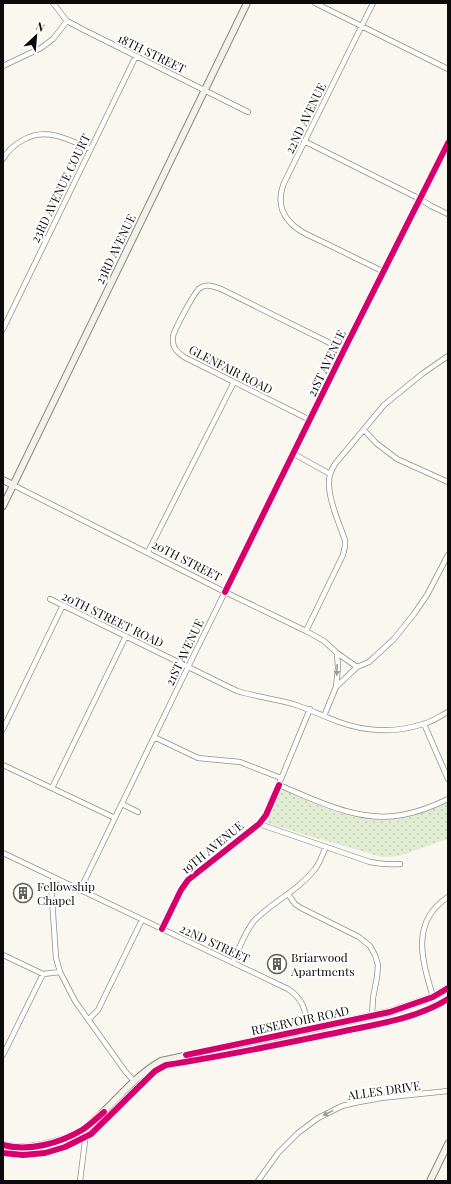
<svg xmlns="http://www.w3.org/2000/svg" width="451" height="1184" font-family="'Playfair Display',serif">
<defs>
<pattern id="grass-dots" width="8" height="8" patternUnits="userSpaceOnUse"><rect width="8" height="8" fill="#e2ecd2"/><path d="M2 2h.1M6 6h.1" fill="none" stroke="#c1c9b3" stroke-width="1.8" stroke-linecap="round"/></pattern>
</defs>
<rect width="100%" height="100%" fill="#f9f7ef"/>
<path fill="url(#grass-dots)" d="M280 788C310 801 344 819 377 820 401 822 426 811 448 801V839L399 856 382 857 316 838 267 823Z"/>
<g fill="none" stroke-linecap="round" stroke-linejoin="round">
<defs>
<path id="street" d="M53 3 67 21 84 30 248 112
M315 3 448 69
M373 3 284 183C279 196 279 210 289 221 298 232 313 237 325 243 345 253 364 262 384 272
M3 66 41 48 53 39 67 21
M304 141 420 199 431 206 448 214
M3 159C8 150 14 145 23 140 46 127 68 139 90 149
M3 329 136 56
M310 420 184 357C179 353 174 350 173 343 173 342 173 337 173 336 175 329 194 292 200 288 207 283 215 287 221 289L344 350
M364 430 376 443 397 459 448 482
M294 454 330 474
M13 485 225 592 306 631 324 641 337 653 357 667
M148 552 234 382
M50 599 237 691C257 697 277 699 296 705 311 710 325 717 339 722 366 732 396 733 423 724 432 722 440 716 448 712
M306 631 343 555 345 546V540C339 523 325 492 330 475 331 471 333 467 335 464L384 405 422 374 448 356
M336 687 357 667 369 662 394 639 414 614 427 595 448 555
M324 716 336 687 338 668 337 653
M424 724 448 779
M3 729 63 605
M154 737 198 758 240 762 281 778
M3 765 115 818
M279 785C317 801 359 823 402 815 418 812 434 806 448 799
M52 788 126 636
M122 804 138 812
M259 824 370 862C380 864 389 865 400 864
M3 853 288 989C305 1000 305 1012 309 1030
M54 878 51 885 54 928 56 958 60 972 75 1001 125 1071 134 1081
M80 890 188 667 344 350 448 143
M288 894 295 904 301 908 359 937 370 946 375 955 378 965 377 977 373 998 372 1016
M162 929 181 890 188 880 259 824 266 815 310 709
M3 955 43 974 60 972
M233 963C238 950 245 932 254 921 272 902 298 891 315 869 320 863 322 855 326 847
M433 997C422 960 410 922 448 897
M89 1019 98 1010 142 920
M3 1055 43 974
M80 1181 85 1141 82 1130
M258 1181 278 1153 298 1133 318 1118 342 1106 354 1103 381 1098 448 1091"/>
<path id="secondary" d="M3 480 13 485
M3 506 247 3
M3 1145C16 1149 29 1147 43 1145 56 1142 71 1137 83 1130 90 1125 97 1118 103 1112 122 1094 138 1074 161 1061L390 1012 433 997 448 988
M430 1181 448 1144"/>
</defs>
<use href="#street" stroke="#92918e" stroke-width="6"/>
<use href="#secondary" stroke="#898884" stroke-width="8"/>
<use href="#street" stroke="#fefefd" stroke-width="4.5"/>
<use href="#secondary" stroke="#f3f2e9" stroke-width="6"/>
<defs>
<path id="cycleway" d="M225 592 344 350 448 143
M162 929 181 890 188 880 259 824 266 815 279 785
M186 1055 390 1012 433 997 448 988
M3 1145C29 1152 60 1143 82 1130 90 1125 97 1118 104 1112
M3 1153 23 1155 45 1153 65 1147 91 1134 155 1071 166 1065C225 1056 282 1044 340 1032 377 1024 416 1019 448 999"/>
</defs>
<use href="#cycleway" stroke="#fff" stroke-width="8"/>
<use href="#cycleway" stroke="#d6006c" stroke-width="6"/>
</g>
<defs><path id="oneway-solid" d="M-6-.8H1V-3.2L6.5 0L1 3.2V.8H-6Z"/></defs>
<g fill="#9d9d9c">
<use href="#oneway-solid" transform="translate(337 670) rotate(93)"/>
<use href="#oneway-solid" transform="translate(328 1113) rotate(154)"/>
</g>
<defs>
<symbol id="building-ring" viewBox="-11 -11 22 22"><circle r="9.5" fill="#fff" stroke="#5e5e5b" stroke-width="1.5"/><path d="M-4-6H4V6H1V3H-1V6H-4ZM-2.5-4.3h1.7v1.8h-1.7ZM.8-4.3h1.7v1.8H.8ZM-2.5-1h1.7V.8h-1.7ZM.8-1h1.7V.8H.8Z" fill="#5e5e5b"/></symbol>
</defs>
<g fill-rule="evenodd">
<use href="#building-ring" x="12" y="882" width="22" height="22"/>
<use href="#building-ring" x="266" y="953" width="22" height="22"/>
</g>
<g text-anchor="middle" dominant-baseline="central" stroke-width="4" stroke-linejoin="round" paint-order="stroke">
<g font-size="12" fill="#0b0b0b" stroke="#fff">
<text transform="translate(152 53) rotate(26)">18TH STREET</text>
<text transform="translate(305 118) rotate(-64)">22ND AVENUE</text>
<text transform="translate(60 188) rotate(-64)">23RD AVENUE COURT</text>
<text transform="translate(115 249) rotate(-64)">23RD AVENUE</text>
<text transform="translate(326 363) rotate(-64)">21ST AVENUE</text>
<text transform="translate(231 369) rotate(27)">GLENFAIR ROAD</text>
<text transform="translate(187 560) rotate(27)">20TH STREET</text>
<text transform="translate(113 619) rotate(26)">20TH STREET ROAD</text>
<text transform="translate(184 652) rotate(-64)">21ST AVENUE</text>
<text transform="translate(212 847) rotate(-39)">19TH AVENUE</text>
<text transform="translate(215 943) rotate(25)">22ND STREET</text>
<text transform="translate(300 1020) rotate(-12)">RESERVOIR ROAD</text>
<text transform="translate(384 1090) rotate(-8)">ALLES DRIVE</text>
</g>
<g font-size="12" fill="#0b0b0b" stroke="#fff" text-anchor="start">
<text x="37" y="886">Fellowship<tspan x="37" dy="14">Chapel</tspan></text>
<text x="291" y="957">Briarwood<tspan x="291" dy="14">Apartments</tspan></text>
</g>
</g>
<rect width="451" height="1184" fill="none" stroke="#0b0b0b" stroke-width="8"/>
<g transform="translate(36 36) rotate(26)" stroke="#ffffff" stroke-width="3" paint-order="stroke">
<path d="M0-3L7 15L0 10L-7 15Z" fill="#0b0b0b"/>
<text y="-6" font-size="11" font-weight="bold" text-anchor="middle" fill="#0b0b0b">N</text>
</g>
</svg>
